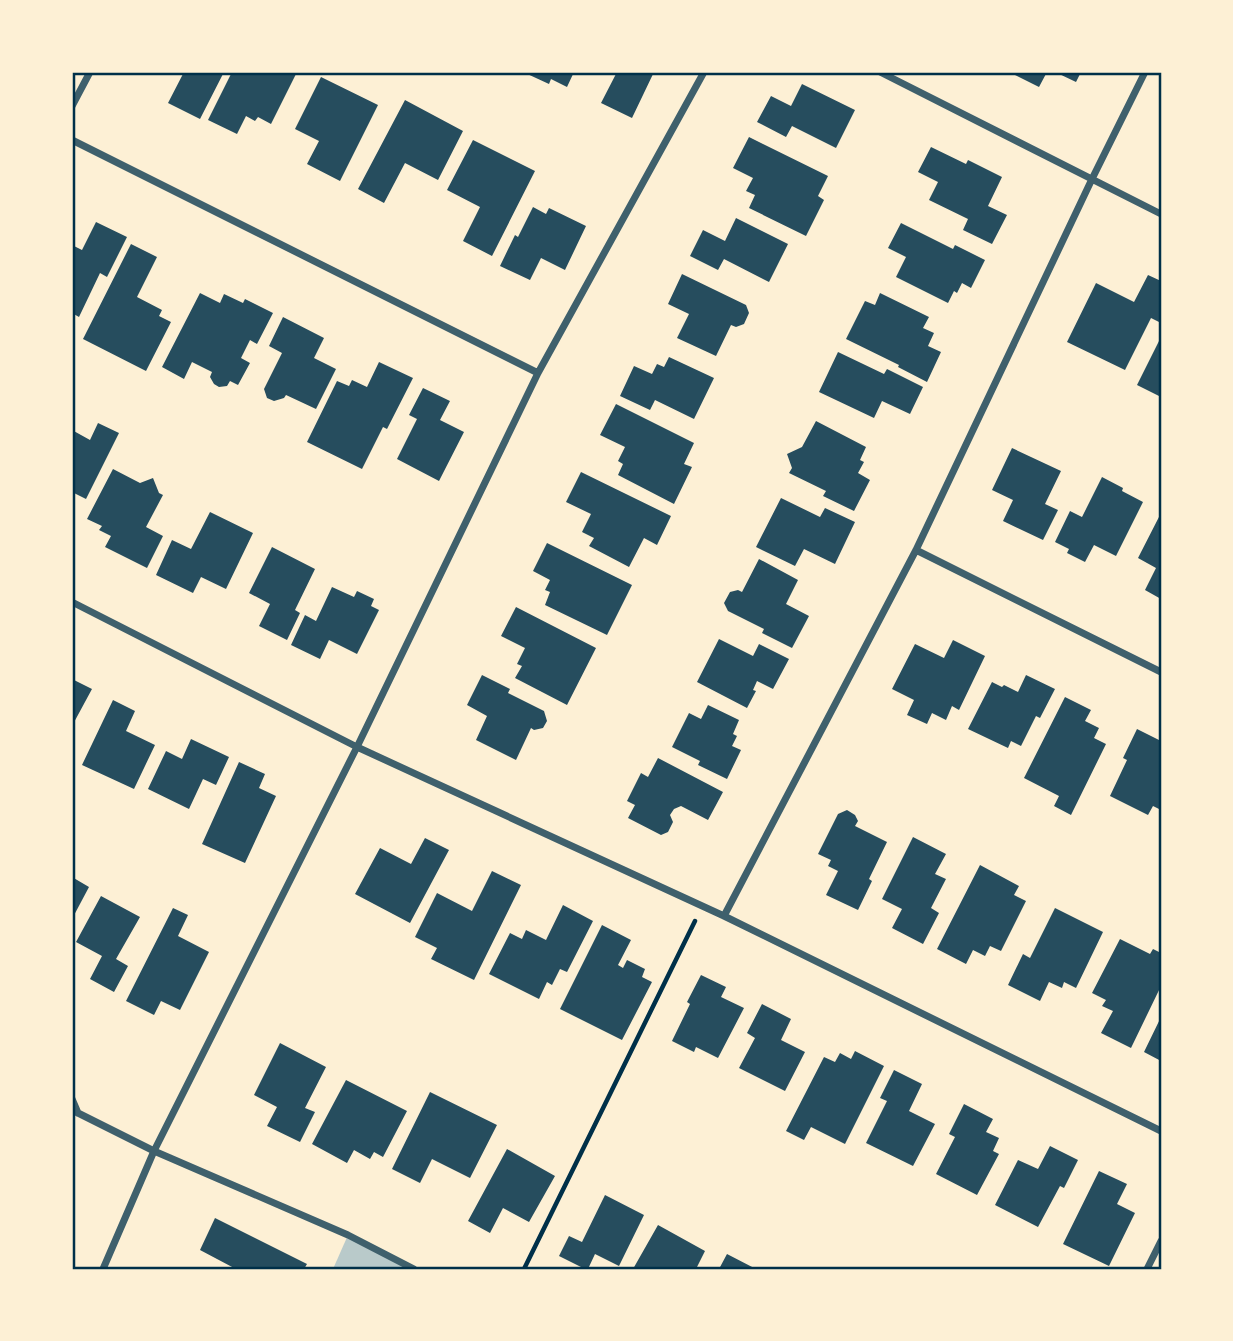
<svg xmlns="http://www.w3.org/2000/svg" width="1233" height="1341" font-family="'Public Sans',sans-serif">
<rect width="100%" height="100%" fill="#fdf0d5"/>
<path fill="#b9caca" d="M348 1235 414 1269H333Z"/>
<path fill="#264d5e" d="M184 72H224L200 119 168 103Z
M232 72H297L271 124 258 117 255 121 246 116 237 134 208 120Z
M523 72H574L567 87 551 79 549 84Z
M617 72H654L632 118 601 103Z
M1009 72H1047L1039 87Z
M1055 72H1081L1076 82Z
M321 77 378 105 340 181 307 164 319 141 295 129Z
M802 84 855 110 836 148 792 126 786 137 757 122 771 96 791 106Z
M405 100 463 131 438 180 405 163 384 203 358 189Z
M749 137 828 176 818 196 824 200 806 236 749 208 755 195 746 191 753 178 733 168Z
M473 140 535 171 492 256 463 241 480 207 447 190Z
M931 147 966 164 968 160 1002 177 988 206 1007 215 992 244 963 230 968 219 929 200 938 182 918 172Z
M533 207 546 214 549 208 586 226 565 270 541 258 530 280 500 266 515 235 518 237Z
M736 218 788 244 769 282 724 259 718 270 690 256 703 230 725 241Z
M96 222 127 237 107 277 100 273 79 317 72 313V245L82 250Z
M901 223 953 249 955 245 985 260 971 288 962 283 957 293 954 291 948 303 896 277 906 257 888 248Z
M131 244 157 257 137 297 162 310 159 316 171 322 146 371 83 339Z
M682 274 746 305 749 313 744 324 736 327 731 325 716 356 677 338 689 314 668 304Z
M1148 275 1161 281V318L1159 322 1151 318 1125 370 1067 342 1096 283 1134 302Z
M200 293 220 303 224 294 243 303 245 299 273 313 257 344 250 340 241 358 250 363 238 385 230 381 227 386 219 387 214 384 210 377 212 372 192 362 184 379 162 367Z
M880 293 929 317 923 328 934 333 928 346 941 352 927 382 898 367 899 365 846 339 865 301 875 305Z
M283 317 324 338 314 358 336 369 316 409 286 395 284 398 274 401 267 398 264 389 282 353 269 346Z
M1161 337V397L1137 385Z
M838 352 884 374 887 369 923 387 910 414 882 401 874 418 819 392Z
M669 357 714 378 694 419 655 400 650 410 620 396 634 366 652 374 657 364 664 367Z
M379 362 413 378 387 429 383 427 362 469 307 442 337 381 349 386 352 380 367 387Z
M423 388 450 401 440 420 464 432 439 481 397 459 417 419 409 415Z
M616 404 694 443 684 464 692 467 674 504 618 475 623 464 618 461 625 447 600 435Z
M816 421 866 447 860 460 864 462 858 473 870 480 854 511 823 496 826 491 789 473 792 468 787 454 802 447Z
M98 423 119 433 86 499 72 492V430L90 440Z
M1012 448 1061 471 1045 504 1058 510 1043 540 1003 521 1013 500 992 490Z
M113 469 140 483 153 478 159 493 163 495 146 527 163 536 147 568 105 547 111 536 99 530 102 526 87 519Z
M581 472 671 516 657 545 644 538 629 567 589 546 594 538 582 532 591 514 566 502Z
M1102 477 1123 488 1122 491 1143 502 1116 556 1094 545 1085 562 1067 553 1069 549 1055 542 1070 511 1082 517Z
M781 498 820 517 825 508 855 522 835 564 804 549 795 566 756 547Z
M210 512 253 533 226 589 201 577 193 593 156 575 172 540 191 549Z
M1161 513V599L1145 590 1156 568 1138 558Z
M547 543 632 585 607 635 545 605 550 592 545 590 550 580 533 571Z
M272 547 315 569 295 610 300 613 287 640 259 626 270 604 249 593Z
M759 559 798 580 786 604 809 616 792 648 762 633 764 629 728 611 724 603 730 592 738 590 742 592Z
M332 587 354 597 357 591 374 599 371 606 379 610 357 654 329 640 320 659 291 645 305 615 316 621Z
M516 607 596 648 567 705 515 678 522 666 517 664 525 648 501 636Z
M719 639 753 656 759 644 789 659 773 689 757 681 753 690 756 691 747 708 697 682Z
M953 640 985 656 959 710 952 706 946 720 932 713 927 724 907 715 914 700 892 689 915 644 944 658Z
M482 675 510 689 508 693 544 711 547 721 543 728 534 730 531 728 516 760 476 740 487 716 467 705Z
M1026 675 1055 689 1040 718 1036 716 1021 746 1011 741 1008 748 968 729 992 682 1002 687 1004 685 1018 692Z
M72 679 92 689 72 726Z
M1065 697 1091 710 1085 721 1099 728 1094 738 1106 744 1071 815 1054 806 1059 796 1024 778Z
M113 700 135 711 126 731 155 745 134 789 82 765Z
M708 705 739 720 733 734 737 736 732 746 741 750 727 779 698 765 700 761 672 747 689 713 701 719Z
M1137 729 1161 741V810L1153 806 1148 815 1110 796 1127 760 1123 758Z
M191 739 229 757 216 785 203 779 189 809 148 789 166 751 182 759Z
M658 758 723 792 708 820 681 806 674 809 670 815 673 822 668 832 661 835 628 818 635 805 627 801 641 773 648 777Z
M239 762 265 774 259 788 276 796 245 863 202 844Z
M847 810 855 815 858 821 855 826 887 842 869 879 872 881 858 910 826 895 838 871 828 866 831 860 818 854 838 814Z
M913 837 946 854 935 874 946 879 931 908 939 913 923 944 892 928 902 909 882 899Z
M425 838 449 850 410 923 355 894 380 848 411 864Z
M980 865 1019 886 1014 895 1026 901 1001 951 990 946 985 956 973 950 966 964 937 949Z
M492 871 521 885 474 980 431 959 437 948 415 937 437 893 472 911Z
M72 877 89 887 72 919Z
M101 896 140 917 116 959 128 966 114 992 90 979 102 956 76 942Z
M563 905 593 921 567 972 560 969 552 985 547 982 539 999 489 974 510 933 522 939 526 930 546 940Z
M173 908 188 915 178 936 209 952 180 1010 161 1001 154 1015 126 1001Z
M1055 908 1103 932 1076 988 1064 982 1062 988 1049 982 1040 1001 1008 985 1023 954 1030 958Z
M602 925 631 940 618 965 623 968 627 960 645 969 642 977 652 982 622 1040 560 1009Z
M1120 939 1150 954 1153 949 1161 953V986L1131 1048 1101 1033 1113 1011 1102 1006 1106 1000 1092 993Z
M701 975 726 987 721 997 744 1008 718 1058 696 1047 694 1052 672 1041 690 1004 687 1002Z
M762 1004 791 1019 781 1040 805 1052 785 1091 739 1068 755 1038 747 1033Z
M1161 1017V1061L1144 1052Z
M280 1043 326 1067 305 1108 315 1112 300 1142 267 1126 277 1107 254 1095Z
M855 1051 884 1066 845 1144 811 1127 804 1140 786 1131 824 1057 835 1062 840 1053 851 1059Z
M894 1070 922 1084 909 1111 935 1124 913 1166 866 1143 887 1101 880 1098Z
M346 1080 407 1111 383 1157 374 1152 370 1159 354 1150 347 1163 312 1144Z
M430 1092 497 1125 470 1178 432 1159 420 1183 392 1169Z
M964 1104 993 1119 986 1132 999 1138 993 1151 999 1154 977 1195 936 1174 955 1137 949 1134Z
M1050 1146 1078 1160 1064 1188 1060 1186 1038 1227 995 1205 1018 1160 1038 1169Z
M507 1149 555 1176 529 1222 503 1208 490 1233 468 1221Z
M1099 1171 1127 1184 1117 1204 1135 1213 1109 1266 1063 1244Z
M605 1195 644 1215 619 1266 595 1254 588 1269H585L559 1256 569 1236 582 1242Z
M215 1218 307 1264 304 1269H233L234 1268 200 1250Z
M658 1225 705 1251 696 1269H633Z
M727 1254 756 1269H719Z"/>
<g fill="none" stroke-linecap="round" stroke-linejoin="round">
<path stroke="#003049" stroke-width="4.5" d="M524 1269 695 921"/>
<path stroke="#3f606c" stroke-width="7" d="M880 72 1161 214
M72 106 90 72
M72 140 538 373
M916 550 1161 672
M72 602 357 747 724 916 1161 1131
M724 916 916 550 1092 179 1145 72
M72 1099 78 1113
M72 1110 154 1151 348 1235 414 1269
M103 1269 154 1151 357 747 538 373 704 72
M1147 1269 1161 1241"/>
</g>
<rect width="1233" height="1341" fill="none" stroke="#fdf0d5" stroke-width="147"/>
<rect x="74" y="74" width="1086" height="1194" fill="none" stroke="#003049" stroke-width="2.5"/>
</svg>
